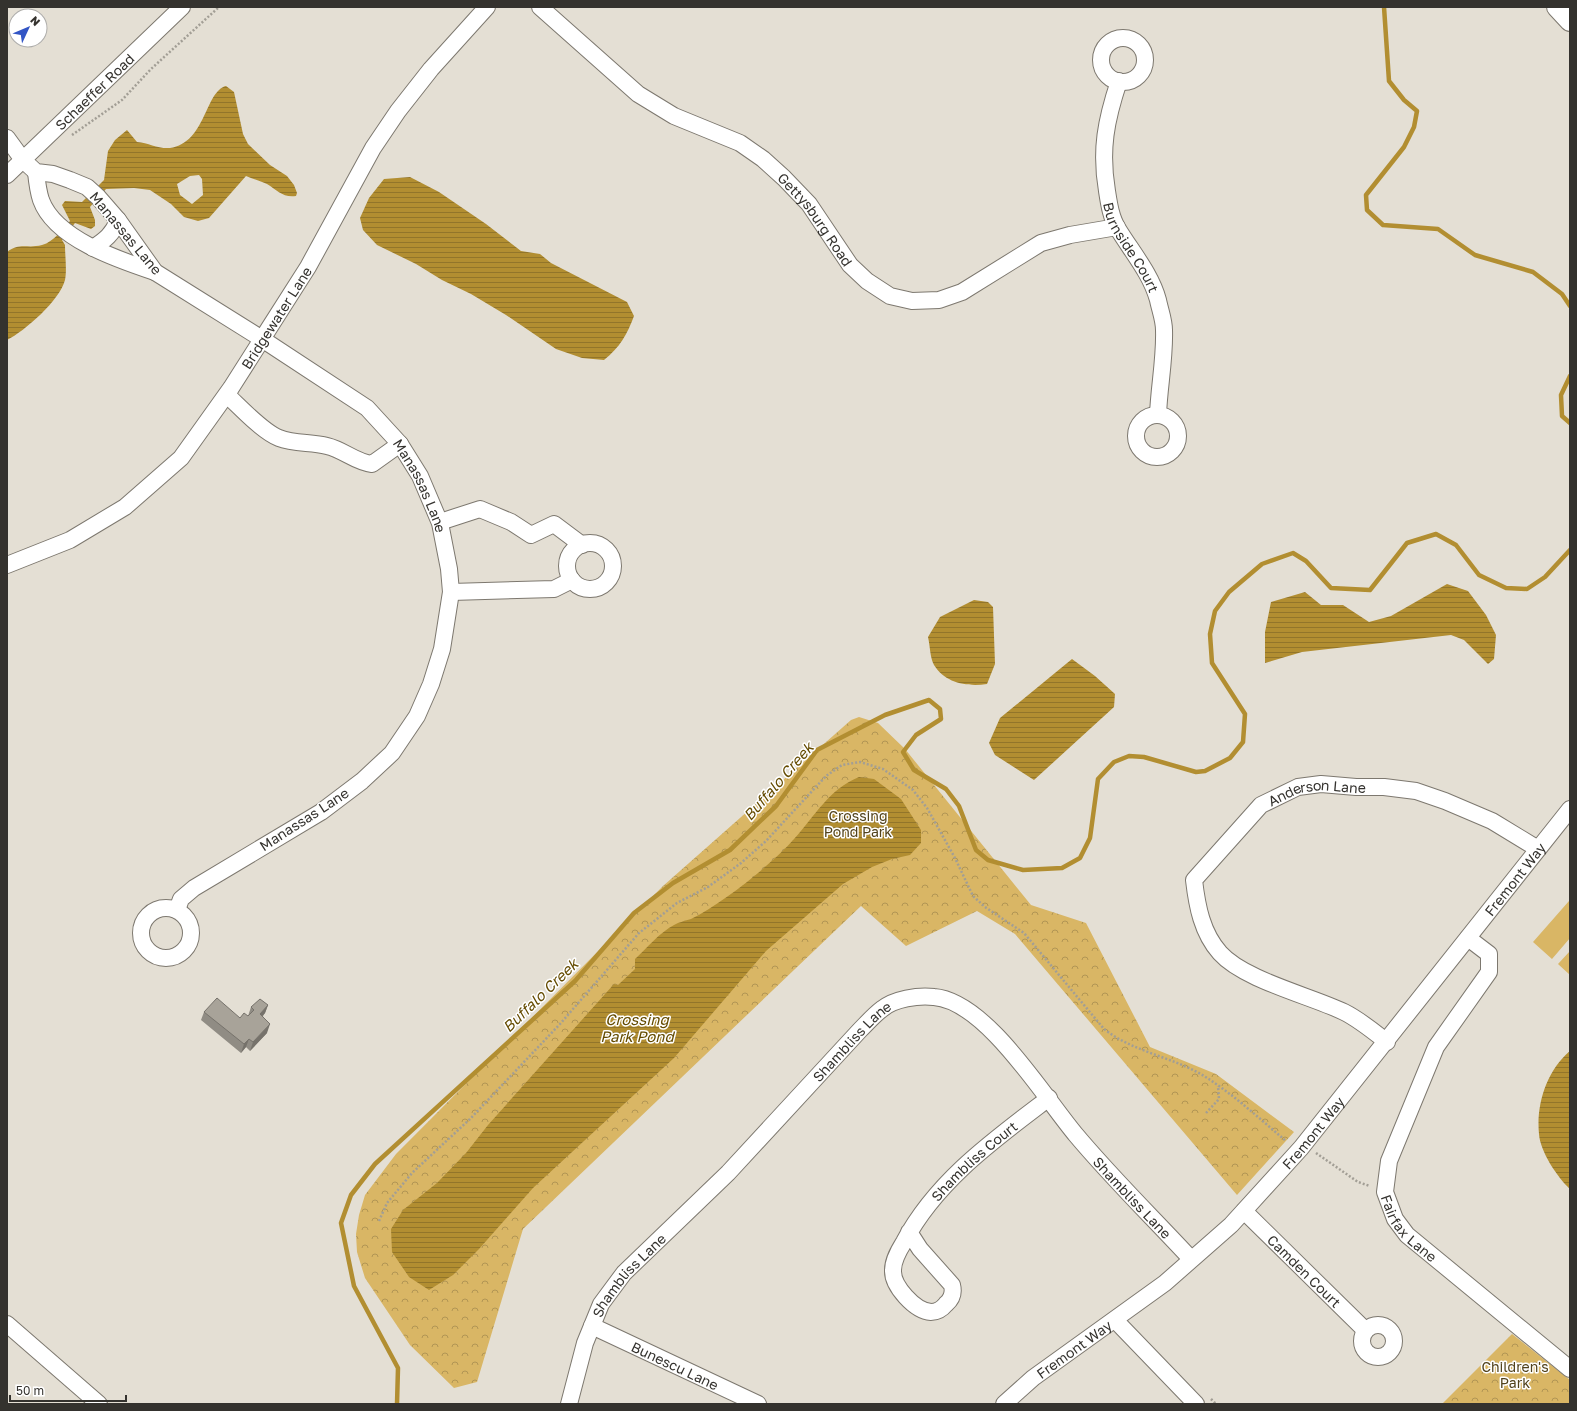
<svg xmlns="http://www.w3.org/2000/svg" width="1577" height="1411" font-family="'Golos Text',sans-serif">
<defs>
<pattern id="park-crowns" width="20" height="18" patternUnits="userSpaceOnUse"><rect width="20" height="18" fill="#d9b665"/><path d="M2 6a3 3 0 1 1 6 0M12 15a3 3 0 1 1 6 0" fill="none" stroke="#b19554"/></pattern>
<pattern id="water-rules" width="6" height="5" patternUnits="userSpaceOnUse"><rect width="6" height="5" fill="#b28e31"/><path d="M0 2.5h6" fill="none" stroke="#92752a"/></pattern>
</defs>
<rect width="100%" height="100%" fill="#e4dfd4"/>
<path fill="url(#park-crowns)" d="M859 717 878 723 905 749 1031 905 1086 923 1150 1047 1216 1074 1294 1132 1237 1195 1015 934 977 911 906 946 861 906 523 1229 477 1382 454 1388 410 1345 365 1278 357 1252 356 1234 359 1215 365 1195 396 1154 663 886 851 720Z
M1512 1334 1570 1380V1404H1442Z"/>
<path fill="#d9b665" d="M1569 901 1570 938 1552 959 1533 942Z
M1570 951V975L1558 964Z"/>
<path fill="url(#water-rules)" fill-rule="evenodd" d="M226 86 234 92 243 134 248 144 270 165 287 176 294 185 297 193 296 196C283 198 277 190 267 184 261 181 253 179 246 176L209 218 198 221 184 217 171 204 150 190 134 188 106 189 90 207 95 220V226L91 229 75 223 62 240 65 245C65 256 67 270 65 280 60 300 25 331 7 340V252C20 242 27 249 42 245 54 242 62 229 70 221L62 205 65 201 82 202 104 180 108 151 115 140 127 130 137 142C149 143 158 149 170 148 206 143 205 91 226 86ZM199 175 202 179 203 195 192 204 180 195 177 184 190 176Z
M410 177 439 192 486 224 521 251 540 254 551 263 627 302 634 316C627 335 620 347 604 360L582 358 556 349 506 315 471 294 442 280 416 264 377 245 363 230 360 218 369 198 384 179Z
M1447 584 1468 591 1486 615 1496 635 1494 659 1488 664 1464 640 1451 635 1302 652 1265 663V632L1271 602 1305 592 1321 605H1343L1369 622 1391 616Z
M974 600 988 602 993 607 995 664 987 684C967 687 945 683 934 665 930 658 930 645 928 637L940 617Z
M1072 659 1095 676 1115 694 1114 707 1034 780 995 755 989 743 1000 718Z
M859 777 874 779 901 799 921 830V843L910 855 892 859 872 867 843 884 766 951 674 1058 533 1188 479 1249 453 1275 429 1290 409 1277 392 1252 391 1229 403 1210 437 1183 466 1153 488 1125 614 984 618 985 635 969V959C647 948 659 933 674 925 679 922 685 921 691 919 723 903 771 865 794 839 815 816 829 789 859 777Z
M1570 1051V1189C1557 1177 1540 1151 1539 1134 1536 1104 1547 1070 1570 1051Z"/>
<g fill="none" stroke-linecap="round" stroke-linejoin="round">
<path stroke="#b28e31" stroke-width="4.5" d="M1384 7 1389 81 1404 100 1417 111 1414 127 1404 147 1366 195 1367 210 1383 225 1438 229 1475 255 1533 272 1562 294 1570 306
M1570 376 1561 395 1562 416 1570 423
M397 1404 398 1368 354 1286 341 1223 351 1195 375 1164 575 981 634 913 673 883 730 850 776 806 817 750 885 715 929 700 940 709 941 719 916 735 903 752 914 770 946 789 959 806 976 850 988 860 1023 870 1062 868 1080 858 1090 838 1098 779 1114 762 1129 756 1144 757 1196 772 1205 771 1230 758 1243 742 1245 714 1212 663 1210 634 1215 611 1229 592 1262 564 1293 553 1306 561 1331 588 1370 590 1407 543 1436 534 1456 545 1479 575 1506 588 1527 589 1545 577 1570 550"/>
<defs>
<g id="minor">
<path id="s1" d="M540 7 638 94 674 116 740 143 763 159 784 178 809 204 850 265 867 281 890 296 912 301 939 300 962 292 1041 243 1070 235 1117 227"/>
<circle cx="1123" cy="60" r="22"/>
<path id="s2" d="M1119 81C1106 120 1100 150 1107 191 1109 204 1111 218 1118 229 1132 252 1151 274 1158 300 1160 310 1164 320 1164 330 1165 358 1159 387 1158 415"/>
<path id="s3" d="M7 138 23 160 36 172 53 174 70 180 87 187 98 197 118 220 155 272 262 339 367 408 400 444 420 476 440 523 449 569 451 592 442 649 431 684 417 716 392 753 362 781 321 812 194 888 181 899 177 910"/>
<path d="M36 172C37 182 38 191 41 200 55 239 119 260 155 272"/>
<path id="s4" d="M7 175 182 7"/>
<path d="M93 248C105 240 113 234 118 220"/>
<path d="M227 395C240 407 263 432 279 438 294 444 311 442 327 446 344 450 355 462 372 464L400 444"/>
<circle cx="1157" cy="436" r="21"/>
<path d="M440 522 480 509 511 522 531 535 554 524 582 545"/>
<circle cx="590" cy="566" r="23"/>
<path id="s5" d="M7 565 70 540 125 507 181 458 231 388 308 267 373 148 398 111 431 69 487 7"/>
<path d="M451 592 554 589 572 580"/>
<circle cx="166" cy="933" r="25"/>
<path id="s6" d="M1468 938 1489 954V972L1436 1047 1389 1161 1385 1192 1395 1219 1407 1235 1570 1369"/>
<path id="s7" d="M1387 1042C1373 1031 1360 1020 1344 1012 1311 996 1244 980 1220 953 1202 933 1197 906 1194 880L1261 805 1298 787 1321 784 1356 787H1384L1416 791 1445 801 1492 821 1538 849"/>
<path id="s8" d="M1244 1211 1365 1330"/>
<path id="s9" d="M909 1232 920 1249 952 1285C954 1293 952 1299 946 1304 942 1309 937 1312 931 1312 915 1311 892 1286 893 1270 893 1260 899 1250 904 1242 936 1181 995 1139 1049 1098"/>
<path d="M1115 1320 1196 1404"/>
<path d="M7 1324 99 1404"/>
<circle cx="1378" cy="1341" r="16"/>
<path id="s10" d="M592 1326 758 1404"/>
<path id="s11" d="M569 1404 585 1343 601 1304 624 1273 728 1173 860 1030C867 1023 874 1015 882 1009 894 999 918 995 934 997 986 1001 1044 1097 1076 1135 1112 1178 1153 1218 1191 1259"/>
<path id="s12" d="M1004 1404 1033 1378 1165 1283 1231 1225 1301 1148 1570 809"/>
</g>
<path id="major" d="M1557 7 1570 21"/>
</defs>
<use href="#minor" stroke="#7d786f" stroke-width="18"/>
<use href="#major" stroke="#7d786f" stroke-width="22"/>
<path stroke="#a29e95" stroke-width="2.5" stroke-dasharray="2 2" stroke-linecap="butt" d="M72 135 122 100 151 69 219 7
M1206 1113 1219 1099 1218 1086
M1316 1153 1358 1182 1370 1186
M379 1221 387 1203 412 1173 470 1119 560 1024 639 933 677 903 708 887 741 863 766 841 826 776 842 765 860 762 883 769 913 790 927 808 955 858 973 896 985 907 1024 933 1104 1029C1133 1052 1173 1057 1204 1076 1233 1094 1260 1119 1286 1141
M1211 1399 1216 1404"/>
<use href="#minor" stroke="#fff" stroke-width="16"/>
<use href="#major" stroke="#fff" stroke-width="20"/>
</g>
<path fill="#908c84" d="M268 1005 265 1013 263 1016 267 1033 250 1051 246 1047 241 1053 201 1020 204 1012 240 1018 248 1016 251 1007Z"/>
<path fill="#76726b" d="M268 1005 265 1013 257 1022 260 1014Z
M270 1024 267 1033 250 1051 253 1042Z
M249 1039 246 1047 241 1053 244 1044Z"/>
<path fill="#a8a399" stroke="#76726b" d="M217 998 240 1018 244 1013 248 1016 254 1010 251 1007 260 999 268 1005 260 1014 270 1024 253 1042 249 1039 244 1044 204 1012Z"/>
<g text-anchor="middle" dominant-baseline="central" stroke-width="3" stroke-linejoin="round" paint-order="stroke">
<g font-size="14" fill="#34322e" stroke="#fff">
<text stroke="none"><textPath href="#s4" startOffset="121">Schaeffer Road</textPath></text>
<text stroke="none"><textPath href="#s1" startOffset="353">Gettysburg Road</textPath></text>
<text transform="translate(126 233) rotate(50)">Manassas Lane</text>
<text stroke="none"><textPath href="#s2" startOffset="174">Burnside Court</textPath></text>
<text stroke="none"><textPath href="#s5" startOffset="376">Bridgewater Lane</textPath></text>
<text stroke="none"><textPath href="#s3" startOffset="555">Manassas Lane</textPath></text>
<text stroke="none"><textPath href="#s7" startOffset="429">Anderson Lane</textPath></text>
<text transform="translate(304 819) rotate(-33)">Manassas Lane</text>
<text stroke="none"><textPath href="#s12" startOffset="737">Fremont Way</textPath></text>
<text stroke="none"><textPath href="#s11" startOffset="469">Shambliss Lane</textPath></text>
<text stroke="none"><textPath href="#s12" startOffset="413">Fremont Way</textPath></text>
<text stroke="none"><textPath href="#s9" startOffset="306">Shambliss Court</textPath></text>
<text stroke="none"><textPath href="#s11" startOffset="854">Shambliss Lane</textPath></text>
<text stroke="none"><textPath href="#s6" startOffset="335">Fairfax Lane</textPath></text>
<text stroke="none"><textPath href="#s8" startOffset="85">Camden Court</textPath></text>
<text stroke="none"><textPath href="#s11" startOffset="145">Shambliss Lane</textPath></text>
<text stroke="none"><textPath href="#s12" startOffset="89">Fremont Way</textPath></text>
<text stroke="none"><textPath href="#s10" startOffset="92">Bunescu Lane</textPath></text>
</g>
<g font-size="14" fill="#51421c" stroke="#fff">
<text x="858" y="815">Crossing<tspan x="858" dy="16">Pond Park</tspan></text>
<text x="1515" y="1366">Children's<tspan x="1515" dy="16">Park</tspan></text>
</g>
<g font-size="15" font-style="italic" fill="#644b00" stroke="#fff">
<text transform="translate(778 781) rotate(-49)">Buffalo Creek</text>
<text transform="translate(540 995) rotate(-44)">Buffalo Creek</text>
<text x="637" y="1019">Crossing<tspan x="637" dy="17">Park Pond</tspan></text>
</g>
</g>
<rect width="1577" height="1411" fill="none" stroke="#34322e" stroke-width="16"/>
<g transform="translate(28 28) rotate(46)"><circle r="19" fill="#ffffff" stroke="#aeadab"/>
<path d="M0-3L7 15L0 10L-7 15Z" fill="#3255c5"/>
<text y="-6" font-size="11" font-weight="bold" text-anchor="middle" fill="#34322e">N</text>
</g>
<path d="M10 1395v6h116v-6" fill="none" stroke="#34322e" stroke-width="2"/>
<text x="16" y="1395" font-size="12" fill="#34322e" stroke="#ffffff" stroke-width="3" paint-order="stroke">50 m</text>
</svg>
